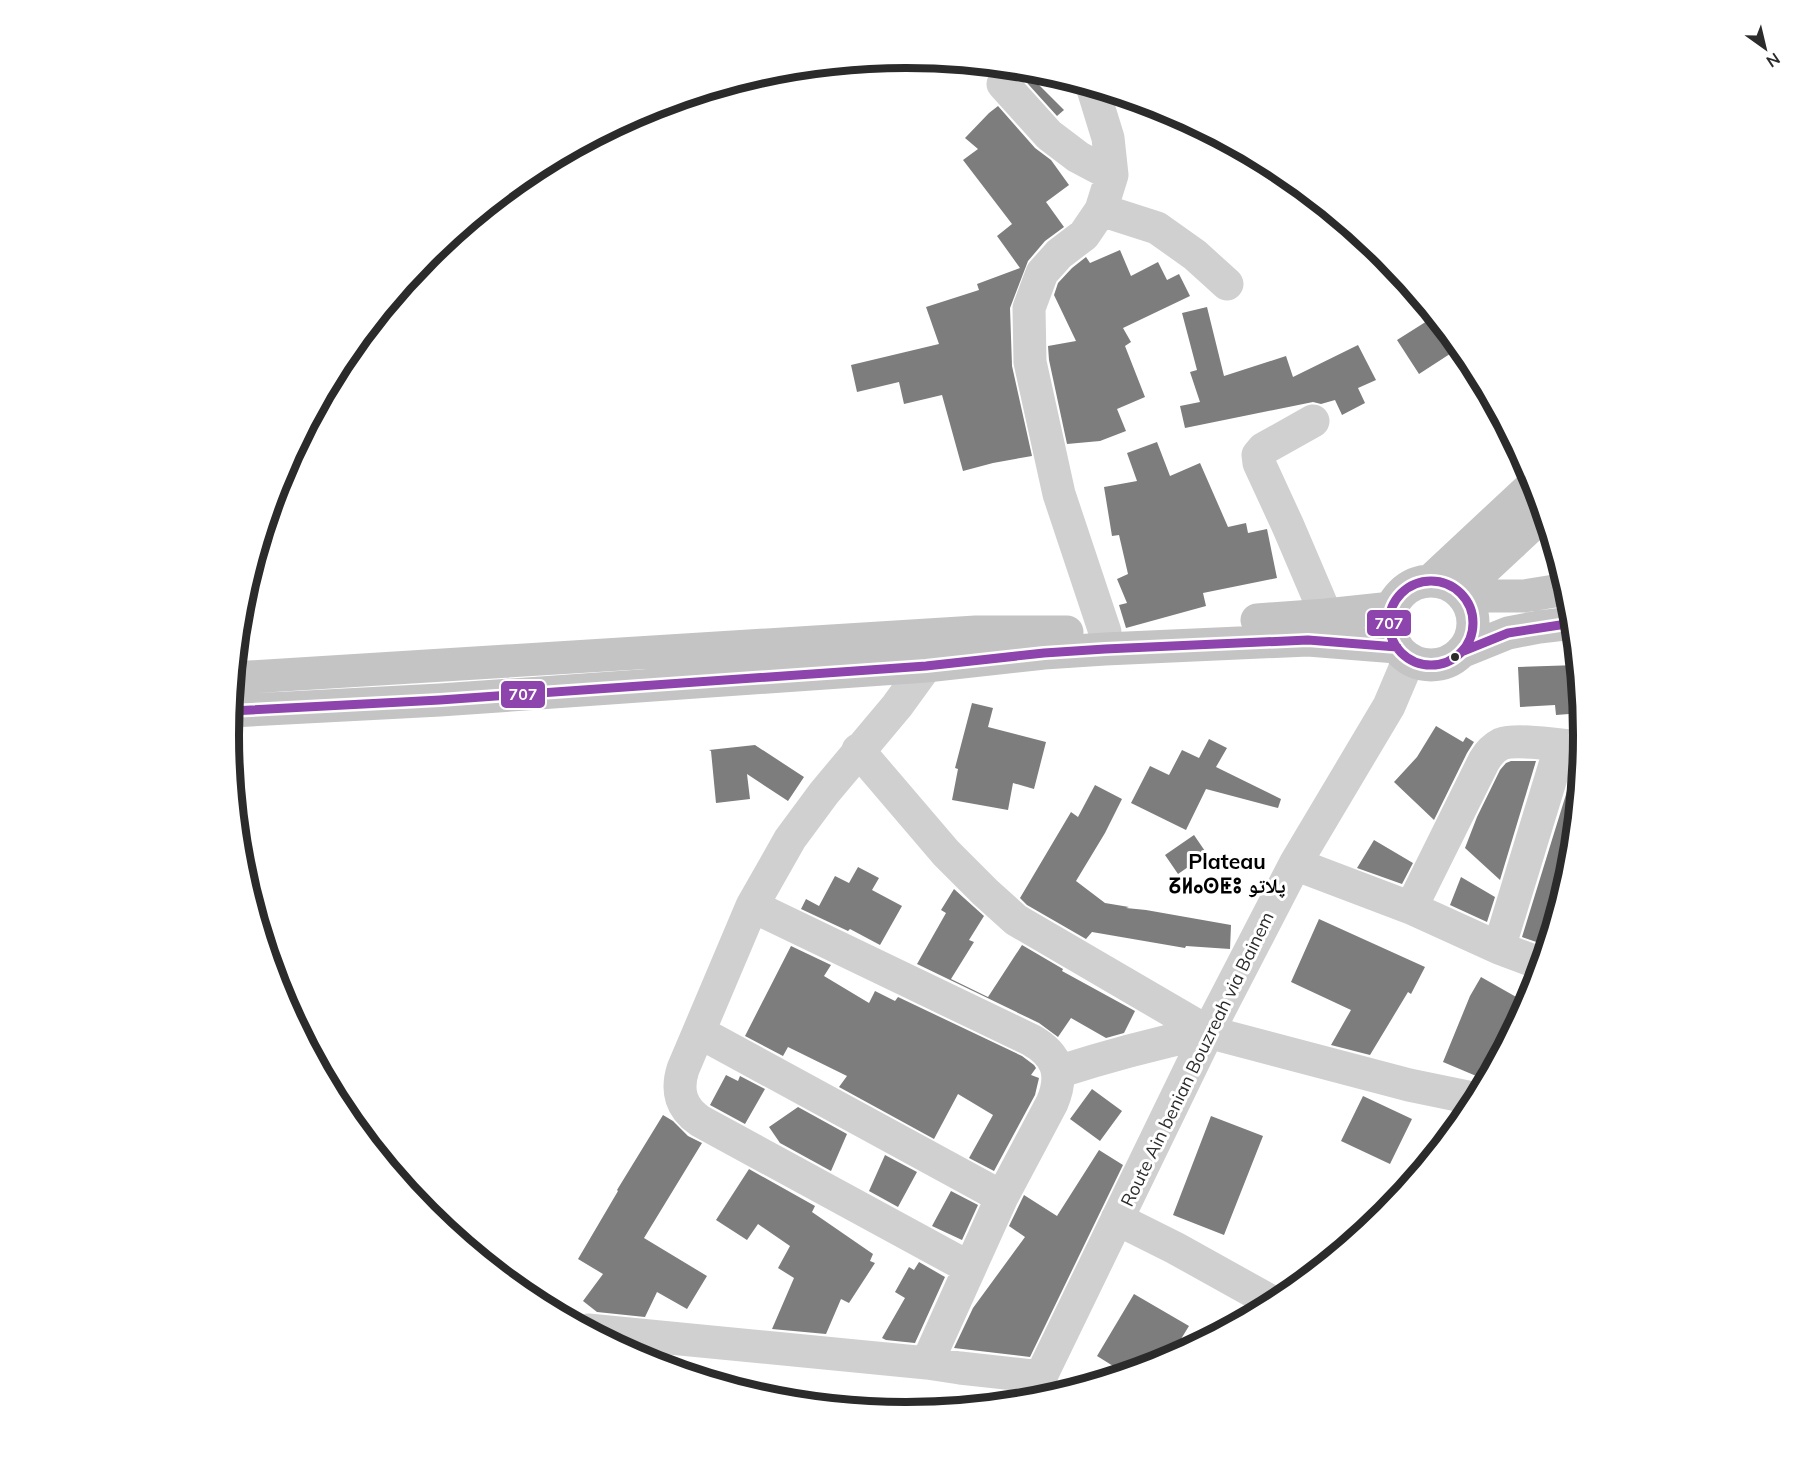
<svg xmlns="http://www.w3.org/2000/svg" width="1813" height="1470" font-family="Mulish,'Noto Naskh Arabic','Noto Sans Tifinagh',sans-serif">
<rect width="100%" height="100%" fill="#fff"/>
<path fill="#7d7d7d" d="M1023 69 1064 110 1057 116 1019 74Z
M998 106 1035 148 1051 160 1069 185 1046 202 1064 227 1045 241 1028 261 1010 308 1012 366 1032 456 993 463 963 471 942 395 904 404 899 382 857 392 851 365 939 344 926 307 979 290 977 284 1020 268 997 236 1012 224 963 160 978 149 965 138 989 113Z
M1120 250 1131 276 1158 262 1167 280 1179 274 1190 296 1123 328 1131 342 1125 346 1145 397 1117 409 1126 431 1100 441 1067 444 1049 360 1048 346 1076 341 1054 295 1058 283 1072 268 1086 257 1090 263Z
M1207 307 1224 376 1286 356 1293 377 1358 345 1376 380 1358 388 1365 403 1342 415 1335 400 1321 404 1313 402 1185 428 1180 406 1200 402 1190 372 1197 370 1182 313Z
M1435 316 1456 350 1419 374 1397 340Z
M1157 442 1170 476 1200 463 1228 527 1246 523 1248 533 1267 529 1277 578 1203 593 1206 606 1126 628 1119 605 1127 603 1117 579 1128 574 1119 535 1112 536 1104 487 1137 481 1127 453Z
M1578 665 1582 713 1556 715 1555 705 1520 707 1518 667Z
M972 703 993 708 988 727 1046 742 1034 789 1013 783 1008 810 952 800 958 769 955 768Z
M1436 726 1463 742 1466 737 1474 742 1467 753 1434 820 1394 782 1417 757Z
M1209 739 1227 748 1216 767 1281 799 1278 808 1206 789 1186 830 1131 803 1150 766 1169 775 1182 750 1199 758Z
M755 745 804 777 788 801 747 774 750 799 716 803 711 751 709 750Z
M1511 761H1536L1500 880 1465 848 1477 817 1500 770 1506 763Z
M1572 775 1580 778 1571 868 1548 946 1522 937Z
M1095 785 1122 799 1105 833 1076 881 1105 903 1129 907 1126 908 1146 910 1231 925 1230 949 1186 946 1185 948 1092 932 1086 939 1027 905 1020 898 1071 812 1078 817Z
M1194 835 1207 854 1178 874 1165 855Z
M1374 840 1413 863 1402 884 1357 868Z
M858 867 879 878 872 890 902 906 880 945 850 929 848 931 801 909 806 899 819 906 835 876 849 883Z
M1461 877 1495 897 1487 922 1450 905Z
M954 889 984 916 969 940 974 942 951 979 988 997 1022 945 1063 969 1062 971 1135 1011 1124 1033 1106 1038 1071 1018 1058 1037 1039 1023 917 964 946 913 941 910Z
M1319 919 1425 967 1411 994 1408 992 1370 1055 1331 1045 1351 1010 1291 982Z
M791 946 831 965 824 976 869 1003 875 991 895 1001 898 997 1022 1056 1034 1065 1036 1068 1031 1075 1039 1078 1035 1095 994 1171 969 1158 993 1115 958 1094 934 1139 839 1087 847 1076 788 1047 783 1056 745 1036Z
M1481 977 1518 998 1529 1002 1491 1073 1484 1070 1481 1078 1443 1062 1470 996Z
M726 1075 738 1081 740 1076 765 1089 745 1124 710 1105Z
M1092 1089 1122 1111 1100 1141 1070 1119Z
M1363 1096 1412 1119 1390 1164 1341 1141Z
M798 1107 847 1134 831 1171 780 1143 769 1127Z
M663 1115 673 1121 688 1136 702 1143 644 1238 707 1276 687 1309 657 1292 645 1317 597 1312 583 1301 603 1274 578 1259 618 1191 617 1190Z
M1211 1116 1263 1136 1224 1235 1173 1215Z
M1099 1150 1123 1165 1030 1357 954 1348 973 1308 1025 1237 1009 1226 1024 1195 1057 1216Z
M885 1155 917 1172 898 1207 869 1191Z
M749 1169 815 1206 812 1212 873 1254 870 1261 875 1263 849 1303 841 1299 826 1334 772 1329 794 1278 778 1268 790 1246 758 1224 747 1240 716 1220Z
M951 1191 978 1205 962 1240 932 1226Z
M919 1262 945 1277 915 1343 886 1340 882 1338 905 1298 895 1292 909 1267 914 1270Z
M1134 1294 1189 1326 1168 1360 1126 1374 1097 1356Z"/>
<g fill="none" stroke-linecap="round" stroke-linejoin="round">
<path stroke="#d0d0d0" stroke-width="33" d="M1003 84 1049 135 1078 157 1112 175
M1092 86 1108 138 1112 175 1101 210 1084 235 1059 254 1042 273 1029 308 1030 362 1059 494 1105 632
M1101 210 1157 228 1195 255 1227 284
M1313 421 1263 449 1258 455 1259 463 1288 526 1326 615
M926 666 897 706 824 793 790 839 752 906 1031 1040C1058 1055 1064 1075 1052 1103L1002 1197 927 1363
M858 750 946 853 985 892 1016 920 1208 1032 1409 1085 1477 1099
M1295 864 1411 908 1499 948 1542 964
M752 906 683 1069C676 1091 681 1108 700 1121L970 1268
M1411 908 1484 761C1488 754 1493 748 1501 744 1518 738 1564 746 1583 747
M1499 948 1561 745
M699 1032 1002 1197
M1058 1072C1107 1056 1157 1043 1208 1032
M1117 1219 1175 1248 1274 1303
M588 1330 927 1363 960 1368 1041 1377
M1029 1401 1208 1032 1295 864 1389 706 1409 659"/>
<path stroke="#c4c4c4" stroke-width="33" d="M1430 581 1535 483
M1389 623a42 42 0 1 1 84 0a42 42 0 1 1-84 0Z
M1460 592 1544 514
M1464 596H1524L1567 589
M1257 620 1326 615 1392 608
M1461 652 1508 633 1539 627 1573 623
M234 678 976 632H1067
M231 711 440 700 926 666 1044 653 1105 649 1308 640 1397 647"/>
<defs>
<path id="bus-1" d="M1389 623a42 42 0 1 1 84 0a42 42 0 1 1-84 0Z
M1461 652 1508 633 1573 623
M231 711 440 700 926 666 1044 653 1105 649 1308 640 1397 647"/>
</defs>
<use href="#bus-1" stroke="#fff" stroke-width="14"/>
<use href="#bus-1" stroke="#8e44ad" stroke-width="9"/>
</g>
<circle fill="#2b2b2b" stroke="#fff" stroke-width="2" cx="1455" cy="657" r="5"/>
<g text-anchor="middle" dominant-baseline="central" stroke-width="6" stroke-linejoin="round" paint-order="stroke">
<g font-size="18" fill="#2b2b2b" stroke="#fff">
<text transform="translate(1197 1059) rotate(-64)">Route Ain benian Bouzreah via Bainem</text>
</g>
<g font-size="21" font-weight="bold" fill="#000" stroke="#fff">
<text x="1227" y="861">Plateau<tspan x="1227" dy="24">ⵒⵍⴰⵙⵟⵓ پلاتو</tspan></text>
</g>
</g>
<path d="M0 0H1813V1470H0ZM239 735a667 667 0 1 1 1334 0a667 667 0 1 1-1334 0Z" fill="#fff" fill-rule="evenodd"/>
<path fill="none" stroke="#2b2b2b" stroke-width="8" d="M239 735a667 667 0 1 1 1334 0a667 667 0 1 1-1334 0Z"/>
<g stroke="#fff" stroke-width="2">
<rect x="1366" y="609" width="46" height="28" rx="6" fill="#8e44ad"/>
<rect x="500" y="680" width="46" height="29" rx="6" fill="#8e44ad"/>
</g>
<g font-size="16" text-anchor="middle" font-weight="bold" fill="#fff">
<text x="1389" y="629">707</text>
<text x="523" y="700">707</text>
</g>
<g transform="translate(1765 48) rotate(146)" stroke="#ffffff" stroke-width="4.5" paint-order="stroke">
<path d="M0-4.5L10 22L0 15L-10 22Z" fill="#2b2b2b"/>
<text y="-9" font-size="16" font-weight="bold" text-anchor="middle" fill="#2b2b2b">N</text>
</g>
</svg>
